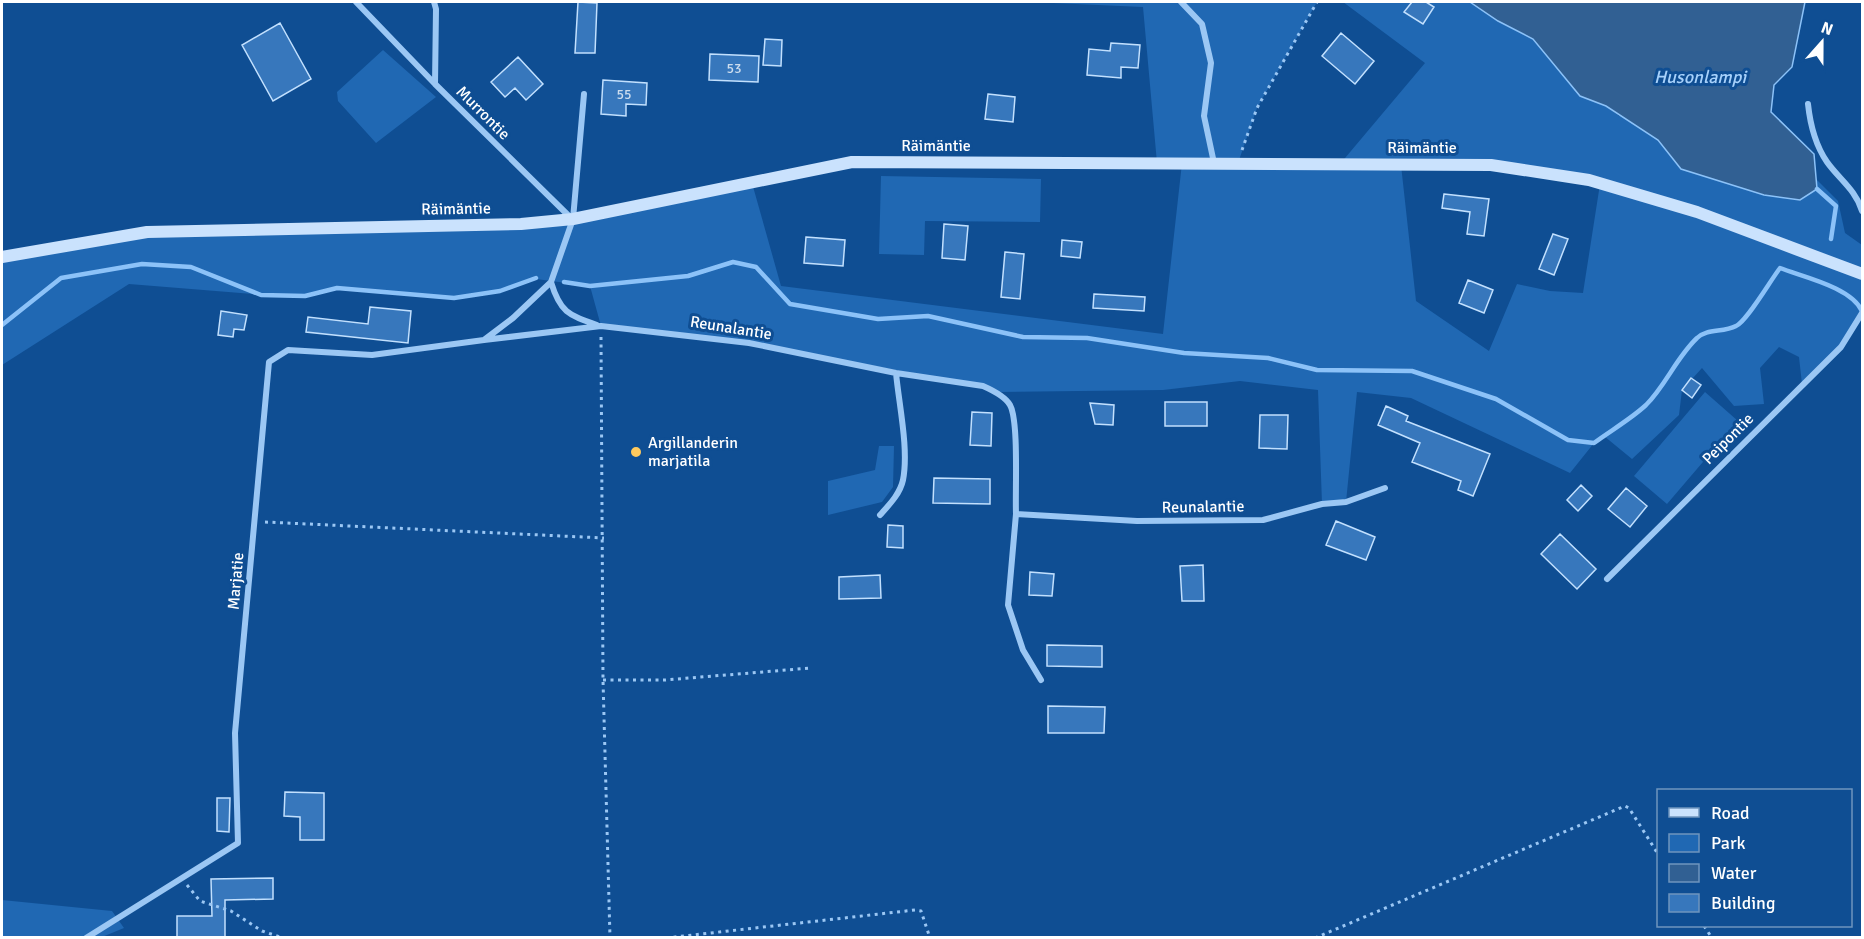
<svg xmlns="http://www.w3.org/2000/svg" width="1864" height="939" font-family="Signika,sans-serif">
<rect width="100%" height="100%" fill="#0f4e93"/>
<path fill="#2068b3" fill-rule="evenodd" d="M1030 2H1317L1257 108 1238 163 1340 164 1425 63 1343 2H1470L1498 21 1533 39 1580 96 1606 106 1619 116 1774 84 1771 112 1814 154 1816 179 1838 201 1845 233 1862 245V313L1841 347 1802 384 1799 357 1779 347 1760 368 1764 404 1734 406 1702 368 1682 390 1679 415 1632 459 1604 436 1594 443 1570 473 1411 398 1357 392 1346 502 1322 504 1318 390 1240 381 1163 390 996 392 983 386 749 343 601 326 590 286 536 279 500 291 454 298 337 288 305 296 265 295 129 284 2 365V257L147 232 521 224 752 183 781 286 1163 334 1182 163H1157L1143 7ZM1401 165H1491L1600 184 1583 293 1550 291 1517 284 1489 351 1416 301Z
M383 50 436 97 376 143 338 101 337 92Z
M881 176 1041 179 1040 222 925 221 924 255 879 254Z
M1705 392 1738 421 1667 504 1634 476Z
M879 446H894L893 487 882 502 828 515V481L875 470Z
M2 900 112 911 124 928 102 937H2Z"/>
<path fill="#316093" stroke="#8cc2f8" stroke-width="1.5" d="M1470 2H1805L1792 67 1774 85 1771 112 1814 154 1817 189 1800 200 1764 195 1681 169 1658 140 1606 106 1580 96 1533 39 1498 21Z"/>
<g fill="none" stroke-linecap="round" stroke-linejoin="round">
<path stroke="#8cc2f8" stroke-width="4.5" d="M1817 189 1836 206 1831 239
M564 282 590 286 688 276 733 262 756 267 790 304 878 319 928 316 1023 337 1087 338 1184 353 1268 358 1317 370 1412 371 1496 399 1568 440 1594 443C1610 431 1631 419 1646 405 1666 385 1676 358 1697 338 1707 328 1723 333 1736 326 1747 321 1770 281 1780 268 1803 277 1851 287 1862 311
M2 325 61 278 142 264 191 267 261 295 305 296 337 288 454 298 500 291 536 278"/>
</g>
<path fill="#3777bc" stroke="#c2e0fe" stroke-width="1.5" d="M578 2 597 3 595 53H575Z
M1412 2H1426L1434 7 1423 24 1404 12Z
M280 23 311 79 273 101 242 45Z
M1341 33 1374 61 1355 84 1322 56Z
M765 39 782 40 781 66 763 65Z
M1111 43 1140 45 1138 68 1121 67V78L1087 75 1089 49 1110 51Z
M710 54 759 56 758 82 709 80Z
M518 57 543 84 526 100 515 88 505 97 491 82Z
M603 80 647 83 646 105 626 104V116L601 114Z
M988 94 1015 97 1013 122 985 119Z
M1444 194 1489 199 1484 236 1467 234 1470 212 1442 208Z
M944 224 968 226 965 260 942 258Z
M1553 234 1568 239 1554 275 1539 269Z
M806 237 845 240 843 266 804 263Z
M1062 240 1082 242 1080 258 1061 256Z
M1005 252 1024 254 1020 299 1001 297Z
M1468 280 1493 290 1484 313 1459 303Z
M1094 294 1145 297 1144 311 1093 308Z
M370 307 411 311 408 343 306 332 308 317 368 324Z
M221 311 247 315 244 330 234 329 233 337 218 335Z
M1691 378 1701 385 1692 398 1682 390Z
M1165 402H1207V426H1165Z
M1090 403 1114 405 1113 425 1095 424Z
M1386 406 1408 416 1406 421 1490 454 1473 496 1458 490 1461 481 1412 462 1420 443 1378 425Z
M972 412 992 413 991 446 970 445Z
M1260 415H1288L1287 449 1259 448Z
M934 478 990 479V504L933 503Z
M1581 485 1592 496 1578 511 1567 500Z
M1626 488 1647 506 1630 527 1608 509Z
M1336 521 1375 537 1366 560 1326 545Z
M888 525 903 526V548L887 547Z
M1560 534 1596 569 1577 589 1541 554Z
M1203 565 1204 601H1182L1180 566Z
M1030 572 1054 574 1052 596 1029 595Z
M880 575 881 598 839 599V577Z
M1047 645 1102 646V667L1047 666Z
M1048 706 1105 707 1104 733H1048Z
M285 792 324 793V840H300V817L284 816Z
M217 798H230L229 832 217 831Z
M273 878V899L225 900V938H177V916H212L211 879Z"/>
<g fill="none" stroke-linecap="round" stroke-linejoin="round">
<path stroke="#9bc7f4" stroke-width="3" stroke-dasharray="3 4.5" stroke-linecap="butt" d="M1242 150 1257 108 1317 2
M601 337 603 680 610 938
M265 522 604 538
M603 680H665L811 668
M187 885 200 901 231 911 262 931 283 938
M1704 926 1712 938
M666 938 915 910 921 911 930 938
M1315 938 1625 806 1629 808 1658 854"/>
<path stroke="#9bc7f4" stroke-width="6" d="M356 2 435 84
M434 2 436 9 435 84 572 219
M1181 2 1202 24 1211 63 1204 116 1214 163
M584 94 573 219 551 282 513 318 484 340 601 326 749 343 896 373 983 386C992 390 1005 396 1010 405 1019 421 1015 492 1016 514L1137 521 1263 520 1322 504 1346 502 1385 488
M1808 104C1810 123 1816 146 1827 162 1839 179 1856 190 1862 211
M551 282C560 312 568 315 597 325
M1016 514 1008 605 1023 650 1041 680
M880 515C889 505 900 494 903 480 909 449 899 405 896 373
M1607 579 1841 347 1862 313
M86 938 238 843 235 733 269 362 288 350 372 355 484 340"/>
<path stroke="#cae2fd" stroke-width="12" d="M2 257 147 232 521 224 573 219 852 162 1491 165 1589 180 1697 212 1862 274"/>
</g>
<circle fill="#ffca5e" stroke="#0f4e93" stroke-width="2" cx="636" cy="452" r="6"/>
<g text-anchor="middle" dominant-baseline="central" stroke-width="6" stroke-linejoin="round" paint-order="stroke">
<g font-size="14" fill="#cdddee">
<text x="734" y="68">53</text>
<text x="624" y="94">55</text>
</g>
<g font-size="16" fill="#fff" stroke="#0f4e93">
<text transform="translate(483 113) rotate(45)">Murrontie</text>
<text x="936" y="146">Räimäntie</text>
<text x="1422" y="148">Räimäntie</text>
<text transform="translate(456 209) rotate(-1)">Räimäntie</text>
<text transform="translate(731 328) rotate(9)">Reunalantie</text>
<text transform="translate(1728 439) rotate(-45)">Peipontie</text>
<text transform="translate(1203 507) rotate(-1)">Reunalantie</text>
<text transform="translate(236 581) rotate(-85)">Marjatie</text>
</g>
<g font-size="16" fill="#fff" stroke="#0f4e93" text-anchor="start">
<text x="648" y="443">Argillanderin<tspan x="648" dy="18">marjatila</tspan></text>
</g>
<g font-size="18" font-style="italic" fill="#a7d1fb" stroke="#0f4e93">
<text x="1700" y="77">Husonlampi</text>
</g>
</g>
<rect width="1864" height="939" fill="none" stroke="#ffffff" stroke-width="6"/>
<rect x="1657" y="789" width="195" height="138" fill="#0f4e93" stroke="#6f95be" stroke-width="1.5"/>
<rect x="1669" y="808" width="30" height="9" fill="#cae2fd" stroke="#6f95be" stroke-width="1.5"/>
<text x="1711" y="819" font-size="18" fill="#ffffff">Road</text>
<rect x="1669" y="834" width="30" height="18" fill="#2068b3" stroke="#6f95be" stroke-width="1.5"/>
<text x="1711" y="849" font-size="18" fill="#ffffff">Park</text>
<rect x="1669" y="864" width="30" height="18" fill="#316093" stroke="#6f95be" stroke-width="1.5"/>
<text x="1711" y="879" font-size="18" fill="#ffffff">Water</text>
<rect x="1669" y="894" width="30" height="18" fill="#3777bc" stroke="#6f95be" stroke-width="1.5"/>
<text x="1711" y="909" font-size="18" fill="#ffffff">Building</text>
<g transform="translate(1822 42) rotate(21)" stroke="#0f4e93" stroke-width="4.5" paint-order="stroke">
<path d="M0-4.5L10 22L0 15L-10 22Z" fill="#ffffff"/>
<text y="-9" font-size="16" font-weight="bold" text-anchor="middle" fill="#ffffff">N</text>
</g>
</svg>
